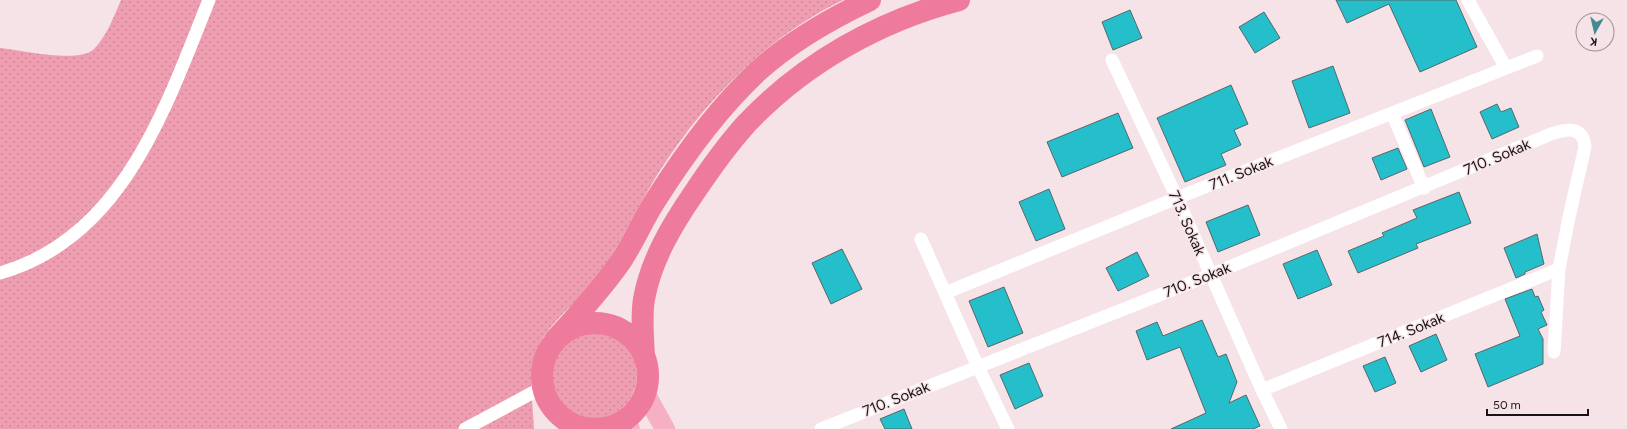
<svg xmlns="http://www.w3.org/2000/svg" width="1627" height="429" font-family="Figtree,sans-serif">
<defs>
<pattern id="green-dots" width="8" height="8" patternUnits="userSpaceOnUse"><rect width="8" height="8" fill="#ef9eb2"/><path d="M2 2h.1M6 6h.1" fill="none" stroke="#cc8798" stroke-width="1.8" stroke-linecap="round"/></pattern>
</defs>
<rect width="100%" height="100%" fill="#f6e3e7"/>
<path fill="url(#green-dots)" d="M121 0H843C773 34 715 90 671 154 644 192 626 235 600 274 582 300 551 318 538 348 527 373 533 403 534 429H0V48C21 50 79 64 94 49 107 36 114 16 121 0Z
M549 375a44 44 0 1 1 88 0a44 44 0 1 1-88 0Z"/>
<path fill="#25bfcb" stroke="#566769" d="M1336 0H1456L1477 47 1420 72 1389 4 1347 23Z
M1130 10 1142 38 1113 50 1102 22Z
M1264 12 1280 38 1255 53 1239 27Z
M1333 66 1350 113 1309 128 1292 81Z
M1231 85 1248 124 1234 130 1241 145 1221 154 1226 165 1185 182 1157 118Z
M1497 104 1501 112 1511 108 1519 127 1492 139 1480 112Z
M1431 109 1450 157 1424 167 1405 120Z
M1118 113 1133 148 1062 177 1047 142Z
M1398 148 1407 169 1381 180 1372 158Z
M1049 189 1065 229 1036 241 1019 202Z
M1459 192 1471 223 1416 244 1418 248 1358 273 1348 251 1384 236 1382 233 1417 218 1413 210Z
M1248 205 1260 235 1218 252 1206 222Z
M1537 234 1544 264 1525 272V274L1516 278 1504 248Z
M842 249 862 289 831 304 812 263Z
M1317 250 1332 285 1298 299 1283 264Z
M1137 252 1149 276 1118 291 1106 268Z
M1004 287 1023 333 988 347 969 301Z
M1532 289 1535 297 1538 296 1544 310 1541 312 1547 325 1538 329 1543 339V364L1488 387 1475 354 1520 336 1505 299Z
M1202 320 1218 357 1226 354 1237 382 1229 403 1246 395 1260 426 1253 429H1171L1206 413 1180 347 1147 360 1136 331 1157 322 1163 336Z
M1436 334 1447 360 1421 372 1409 346Z
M1385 357 1396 383 1375 392 1363 366Z
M1029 363 1043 396 1015 409 1000 375Z
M904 409 912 429H885L880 419Z"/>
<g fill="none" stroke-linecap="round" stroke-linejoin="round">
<path stroke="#fff" stroke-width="13" d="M1468 0 1506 68
M1112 60 1177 198 1262 390 1281 429
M1392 113 1424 188
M921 239 978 367 1008 429
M0 273C124 238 166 106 209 0
M945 293 1177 198 1537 56
M1262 390 1559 269
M465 429 543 387
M821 429 1210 275 1551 134C1566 129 1583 125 1585 147L1569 217 1559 269 1554 352"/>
<path stroke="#f5b0c4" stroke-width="20" d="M645 393 665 429
M622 421 630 429"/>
<path stroke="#ee7b9c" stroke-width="22" d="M542 376a53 53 0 1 1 106 0a53 53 0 1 1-106 0Z
M555 340C577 316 600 291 619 264 633 244 642 221 655 201 684 155 718 108 758 71 791 41 830 19 870 0
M644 356C643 337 641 317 644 299 651 260 672 225 694 193 710 169 728 144 747 123 804 63 879 21 959 0"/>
</g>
<g text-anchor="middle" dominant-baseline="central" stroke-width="3" stroke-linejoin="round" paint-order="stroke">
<g font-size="15" fill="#1a1315" stroke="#f6e3e7">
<text transform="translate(1497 157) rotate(-23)">710. Sokak</text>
<text transform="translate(1241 173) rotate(-22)">711. Sokak</text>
<text transform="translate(1187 223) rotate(66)">713. Sokak</text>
<text transform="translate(1197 280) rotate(-22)">710. Sokak</text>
<text transform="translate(1411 330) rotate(-22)">714. Sokak</text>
<text transform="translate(896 399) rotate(-22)">710. Sokak</text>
</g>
</g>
<g transform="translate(1595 32) rotate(188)"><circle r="19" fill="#f6e3e7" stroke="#9e9093"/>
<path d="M0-3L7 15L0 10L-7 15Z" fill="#438a91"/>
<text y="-6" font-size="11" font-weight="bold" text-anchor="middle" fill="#1a1315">K</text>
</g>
<path d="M1487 409v6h101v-6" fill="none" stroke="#1a1315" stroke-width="2"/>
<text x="1493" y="409" font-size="12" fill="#1a1315" stroke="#f6e3e7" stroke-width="3" paint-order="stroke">50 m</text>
</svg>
